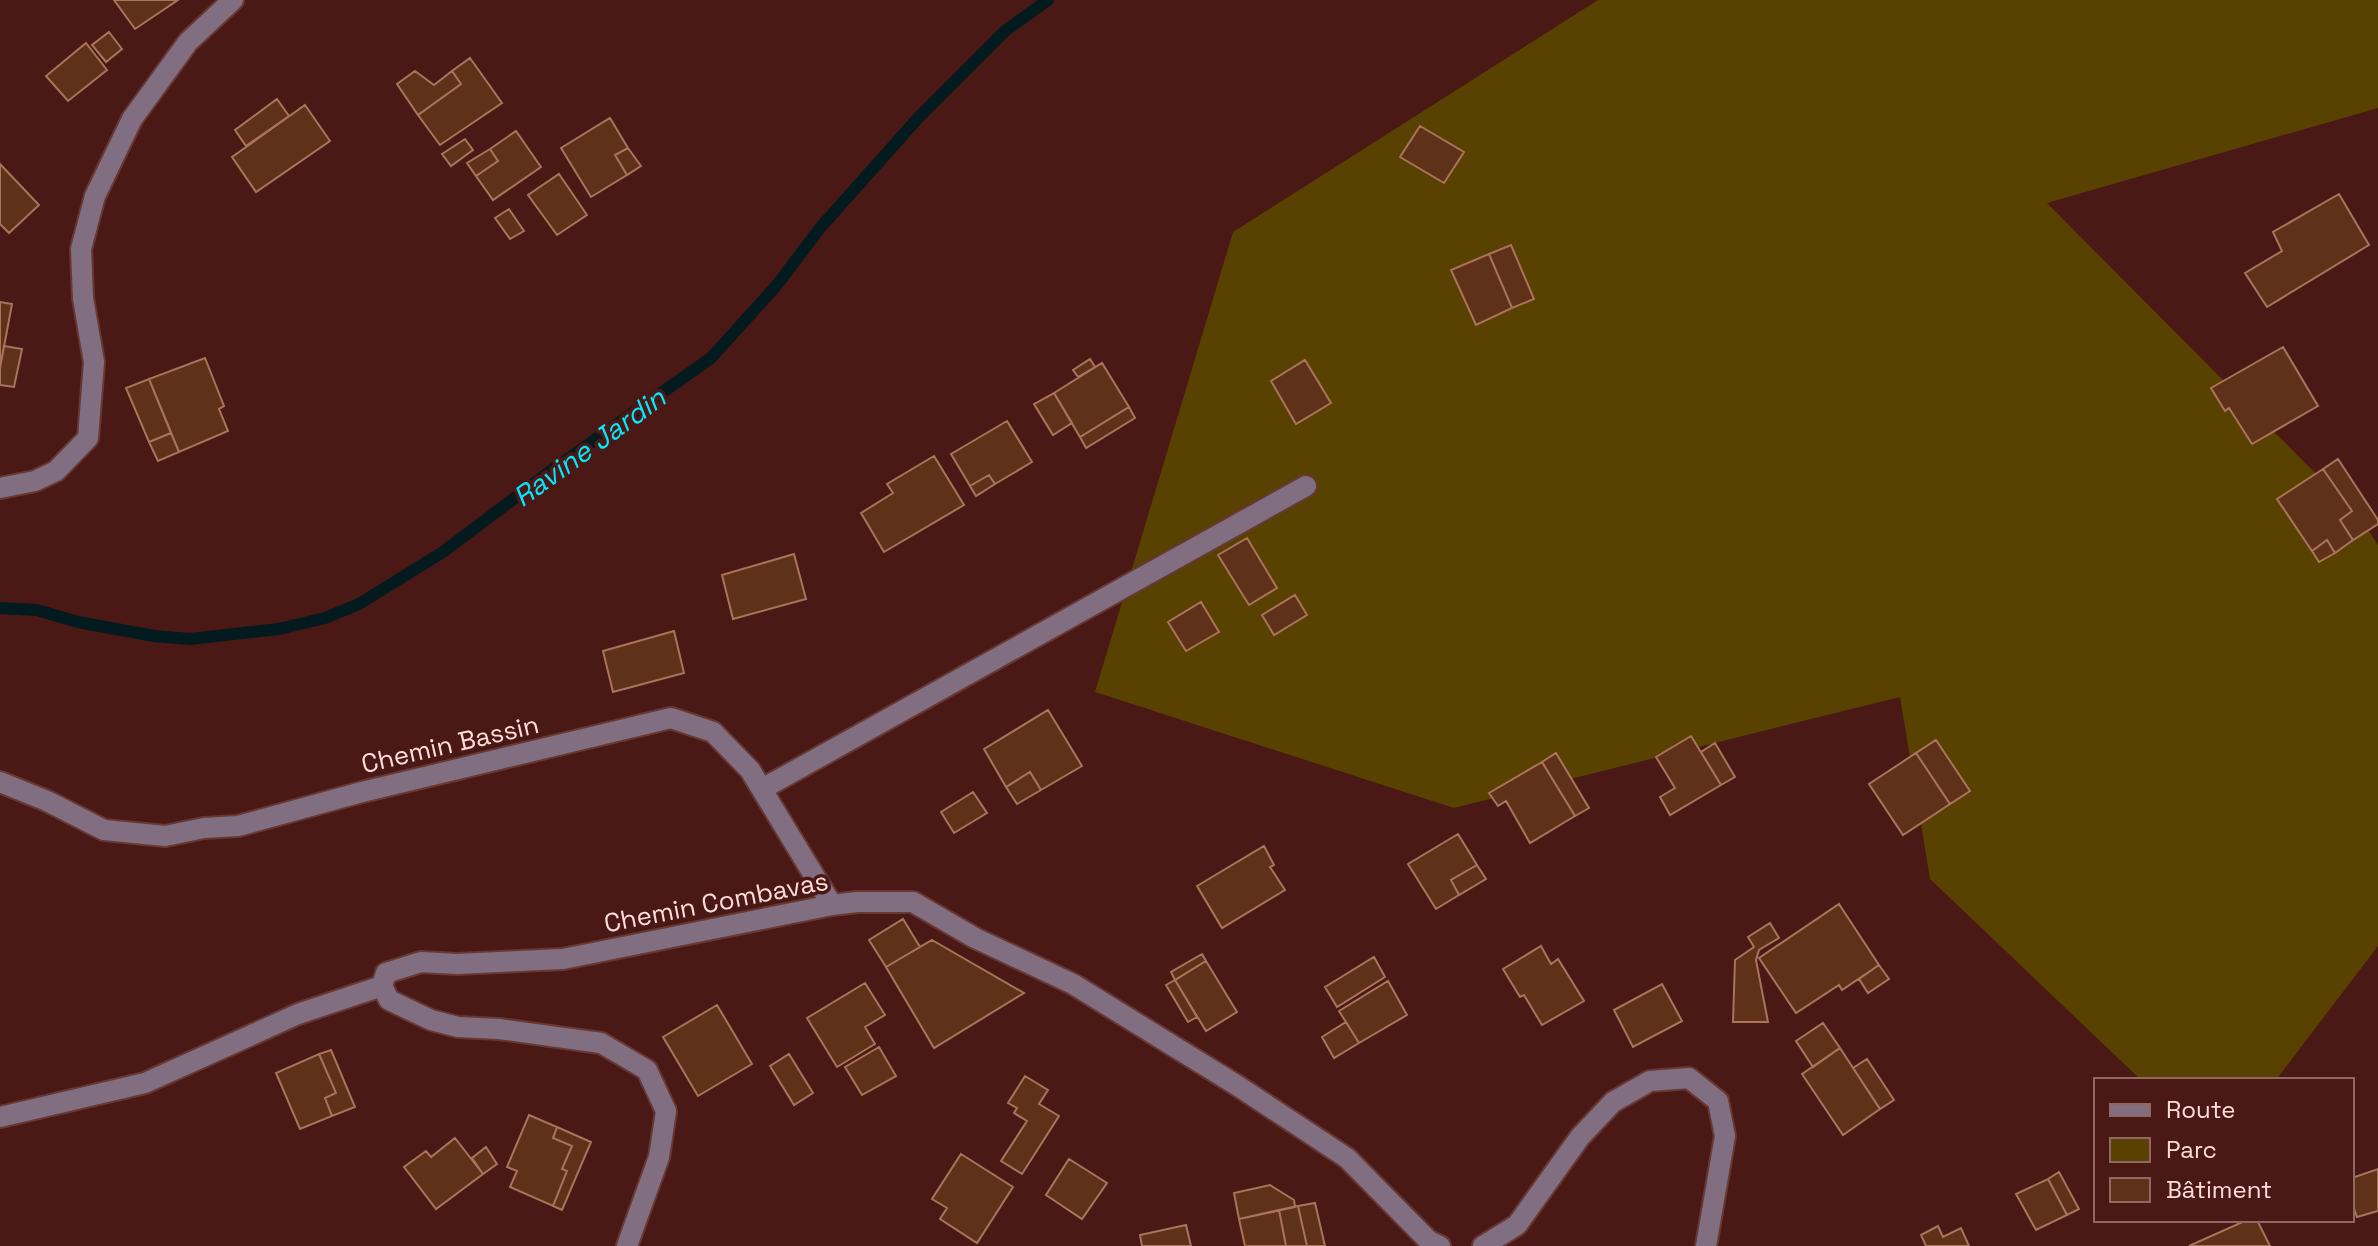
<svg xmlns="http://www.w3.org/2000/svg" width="2378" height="1246" font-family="'Space Grotesk',sans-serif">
<rect width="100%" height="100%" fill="#4a1815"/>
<path fill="#584101" d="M1598 0H2378V108L2047 203 2361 519 2378 545V946L2276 1080H2141L1930 879 1900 697 1454 808 1095 692 1233 232Z"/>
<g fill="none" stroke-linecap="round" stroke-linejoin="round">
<path stroke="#031b1e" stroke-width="12" d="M0 608 37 610 78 622 154 636 190 639 279 629 325 618 359 604 443 552 548 473 711 358 777 285 820 228 919 117 1005 31 1048 0"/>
</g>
<path fill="#5f3119" stroke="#a9745b" stroke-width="2" d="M114 0H178L135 29Z
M109 32 122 49 106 62 92 45Z
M86 43 107 70 68 101 46 76Z
M470 58 502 103 440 145 418 115 461 84 452 71Z
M415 71 434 85 452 71 461 84 418 115 397 84Z
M277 99 289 116 246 146 235 130Z
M305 105 330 141 256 192 232 157Z
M610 118 628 148 615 155 627 175 591 197 561 148Z
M1420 126 1464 152 1444 183 1400 157Z
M516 131 541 167 493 200 476 176 498 161 490 149Z
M465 139 473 150 451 166 442 154Z
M628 148 641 166 627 175 615 155Z
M490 149 498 161 476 176 467 163Z
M0 164 39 205 9 233 0 224Z
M559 174 587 215 557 235 528 195Z
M2339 194 2369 245 2267 307 2245 273 2282 251 2273 232Z
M509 209 524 231 510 239 495 218Z
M1511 245 1534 299 1512 308 1489 254Z
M1489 254 1512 308 1476 325 1451 270Z
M0 302 12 304 0 368Z
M4 346 22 349 14 387 0 385V368Z
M2283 347 2318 406 2252 444 2229 408 2225 411 2211 388Z
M205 358 224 406 219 409 228 431 179 452 149 379Z
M1090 359 1095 367 1078 377 1073 370Z
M1305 360 1331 403 1296 424 1271 381Z
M1102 363 1129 407 1080 437 1054 393Z
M149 379 171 433 149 442 126 388Z
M1054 393 1072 423 1053 435 1034 404Z
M1129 407 1135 418 1086 448 1080 437Z
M1007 421 1032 462 995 484 989 475 970 486 951 454Z
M171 433 179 452 158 461 149 442Z
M934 456 964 505 884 552 861 513 893 493 887 484Z
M2338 459 2378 520V524L2353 540 2340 520 2352 511 2323 469Z
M2323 469 2352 511 2340 520 2353 540 2335 553 2327 540 2312 551 2277 499Z
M989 475 995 484 976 496 970 486Z
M1247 538 1277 588 1249 605 1218 555Z
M2327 540 2335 553 2319 562 2312 551Z
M794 554 806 599 733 619 722 575Z
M1295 595 1307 615 1274 635 1262 615Z
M1201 602 1219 632 1186 651 1168 622Z
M674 631 684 673 613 692 603 651Z
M1048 710 1082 766 1041 790 1030 772 1006 787 984 749Z
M1691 736 1721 785 1670 815 1660 797 1675 788 1656 757Z
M1936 740 1970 791 1950 804 1916 753Z
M1715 743 1735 777 1721 785 1701 752Z
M1556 753 1589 808 1575 816 1542 762Z
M1916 753 1950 804 1903 835 1869 784Z
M1542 762 1575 816 1530 843 1506 801 1498 806 1489 793Z
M1030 772 1041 790 1017 804 1006 787Z
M973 792 987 813 954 833 941 812Z
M1458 834 1477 865 1451 880 1459 895 1436 909 1408 864Z
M1264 846 1274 865 1270 867 1285 890 1222 928 1197 886Z
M1477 865 1486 879 1459 895 1451 880Z
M1839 904 1879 965 1842 990 1839 985 1796 1013 1759 958Z
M903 919 920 947 886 967 869 940Z
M1770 923 1779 938 1759 950 1756 960 1768 1022H1733L1735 960 1754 947 1748 937Z
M932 940 1024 993 934 1048 886 967Z
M1541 946 1551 964 1558 959 1584 1001 1542 1025 1524 995 1520 997 1503 969Z
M1202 954 1206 961 1175 980 1171 972Z
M1374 957 1385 977 1337 1007 1325 987Z
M1206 961 1237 1012 1206 1031 1175 980Z
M1879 965 1889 979 1868 993 1859 979Z
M1175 980 1197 1017 1188 1022 1166 985Z
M1388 981 1407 1015 1359 1043 1339 1011Z
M865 983 885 1015 865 1027 875 1044 837 1067 807 1018Z
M1662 984 1682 1021 1633 1047 1614 1010Z
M717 1005 752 1064 698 1096 663 1037Z
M1346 1022 1359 1043 1334 1058 1322 1037Z
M1823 1023 1840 1048 1813 1067 1796 1041Z
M879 1047 896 1076 862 1095 845 1067Z
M1840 1048 1880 1109 1843 1135 1802 1074Z
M331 1050 355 1107 332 1116 325 1098 336 1093 319 1054Z
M319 1054 336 1093 325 1098 332 1116 300 1129 276 1073Z
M789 1054 813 1093 794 1105 770 1066Z
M1867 1059 1894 1100 1880 1109 1853 1068Z
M1025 1076 1048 1090 1039 1104 1059 1116 1022 1174 1001 1161 1027 1121 1014 1113 1017 1108 1008 1103Z
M529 1115 557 1127 553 1138 572 1146 562 1169 567 1171 553 1206 510 1187 517 1171 507 1167Z
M557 1127 591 1142 562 1210 553 1206 567 1171 562 1169 572 1146 553 1138Z
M455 1138 483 1174 436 1209 404 1167 426 1151 431 1157Z
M486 1147 497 1164 483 1174 472 1158Z
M961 1154 1013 1187 977 1243 940 1219 947 1208 932 1199Z
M1069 1159 1107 1183 1082 1219 1046 1195Z
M2378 1169V1211L2357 1217 2352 1203V1178Z
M2059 1172 2079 1209 2067 1215 2048 1179Z
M2048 1179 2067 1215 2036 1230 2016 1194Z
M1270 1185 1294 1200 1295 1207 1239 1219 1234 1193Z
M1315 1203 1325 1246H1307L1298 1206Z
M1298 1206 1307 1246H1286L1279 1210Z
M1279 1210 1286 1246H1245L1239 1219Z
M2247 1220H2257L2270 1246H2189Z
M1186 1225 1191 1246H1142L1140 1235Z
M1938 1226 1943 1237 1961 1228 1969 1246H1926L1921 1235Z"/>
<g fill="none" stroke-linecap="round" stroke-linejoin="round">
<defs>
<path id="minor" d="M0 488 35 481 56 471 88 438 94 362 83 298 81 249 95 196 132 119 188 42 233 0
M0 782 47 801 104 830 165 836 204 828 238 826 362 792 671 718 713 732 750 770 832 905
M762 789 1306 486
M0 1117 145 1083 298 1014 382 986
M627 1246 659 1157 666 1111 647 1070 601 1043 499 1029 458 1027 431 1020 389 1000 382 986 386 973 421 962 457 964 563 959 832 905 857 902H913L975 938 1073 984 1238 1086 1347 1158 1429 1241 1440 1246
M1483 1246 1517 1225 1580 1137 1613 1102 1650 1081 1689 1078 1718 1101 1725 1136 1706 1246"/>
</defs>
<use href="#minor" stroke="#673834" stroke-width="24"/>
<use href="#minor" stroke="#816f81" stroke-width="20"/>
</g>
<g text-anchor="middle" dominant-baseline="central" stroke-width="7" stroke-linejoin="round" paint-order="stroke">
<g font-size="26" fill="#ffddd9" stroke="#4a1815">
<text transform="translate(450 744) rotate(-13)">Chemin Bassin</text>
<text transform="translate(716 902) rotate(-11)">Chemin Combavas</text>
</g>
<g font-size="28" font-style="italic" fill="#03e9fd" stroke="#4a1815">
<text transform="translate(589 447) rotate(-36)">Ravine Jardin</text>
</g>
</g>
<rect x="2094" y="1078" width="260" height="144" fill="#4a1815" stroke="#926763" stroke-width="2"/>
<rect x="2110" y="1104" width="40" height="12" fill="#816f81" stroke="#926763" stroke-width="2"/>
<text x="2166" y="1118" font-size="24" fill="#ffddd9">Route</text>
<rect x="2110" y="1138" width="40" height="24" fill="#584101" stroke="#926763" stroke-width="2"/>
<text x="2166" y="1158" font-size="24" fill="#ffddd9">Parc</text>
<rect x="2110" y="1178" width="40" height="24" fill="#5f3119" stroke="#926763" stroke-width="2"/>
<text x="2166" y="1198" font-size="24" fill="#ffddd9">Bâtiment</text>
</svg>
